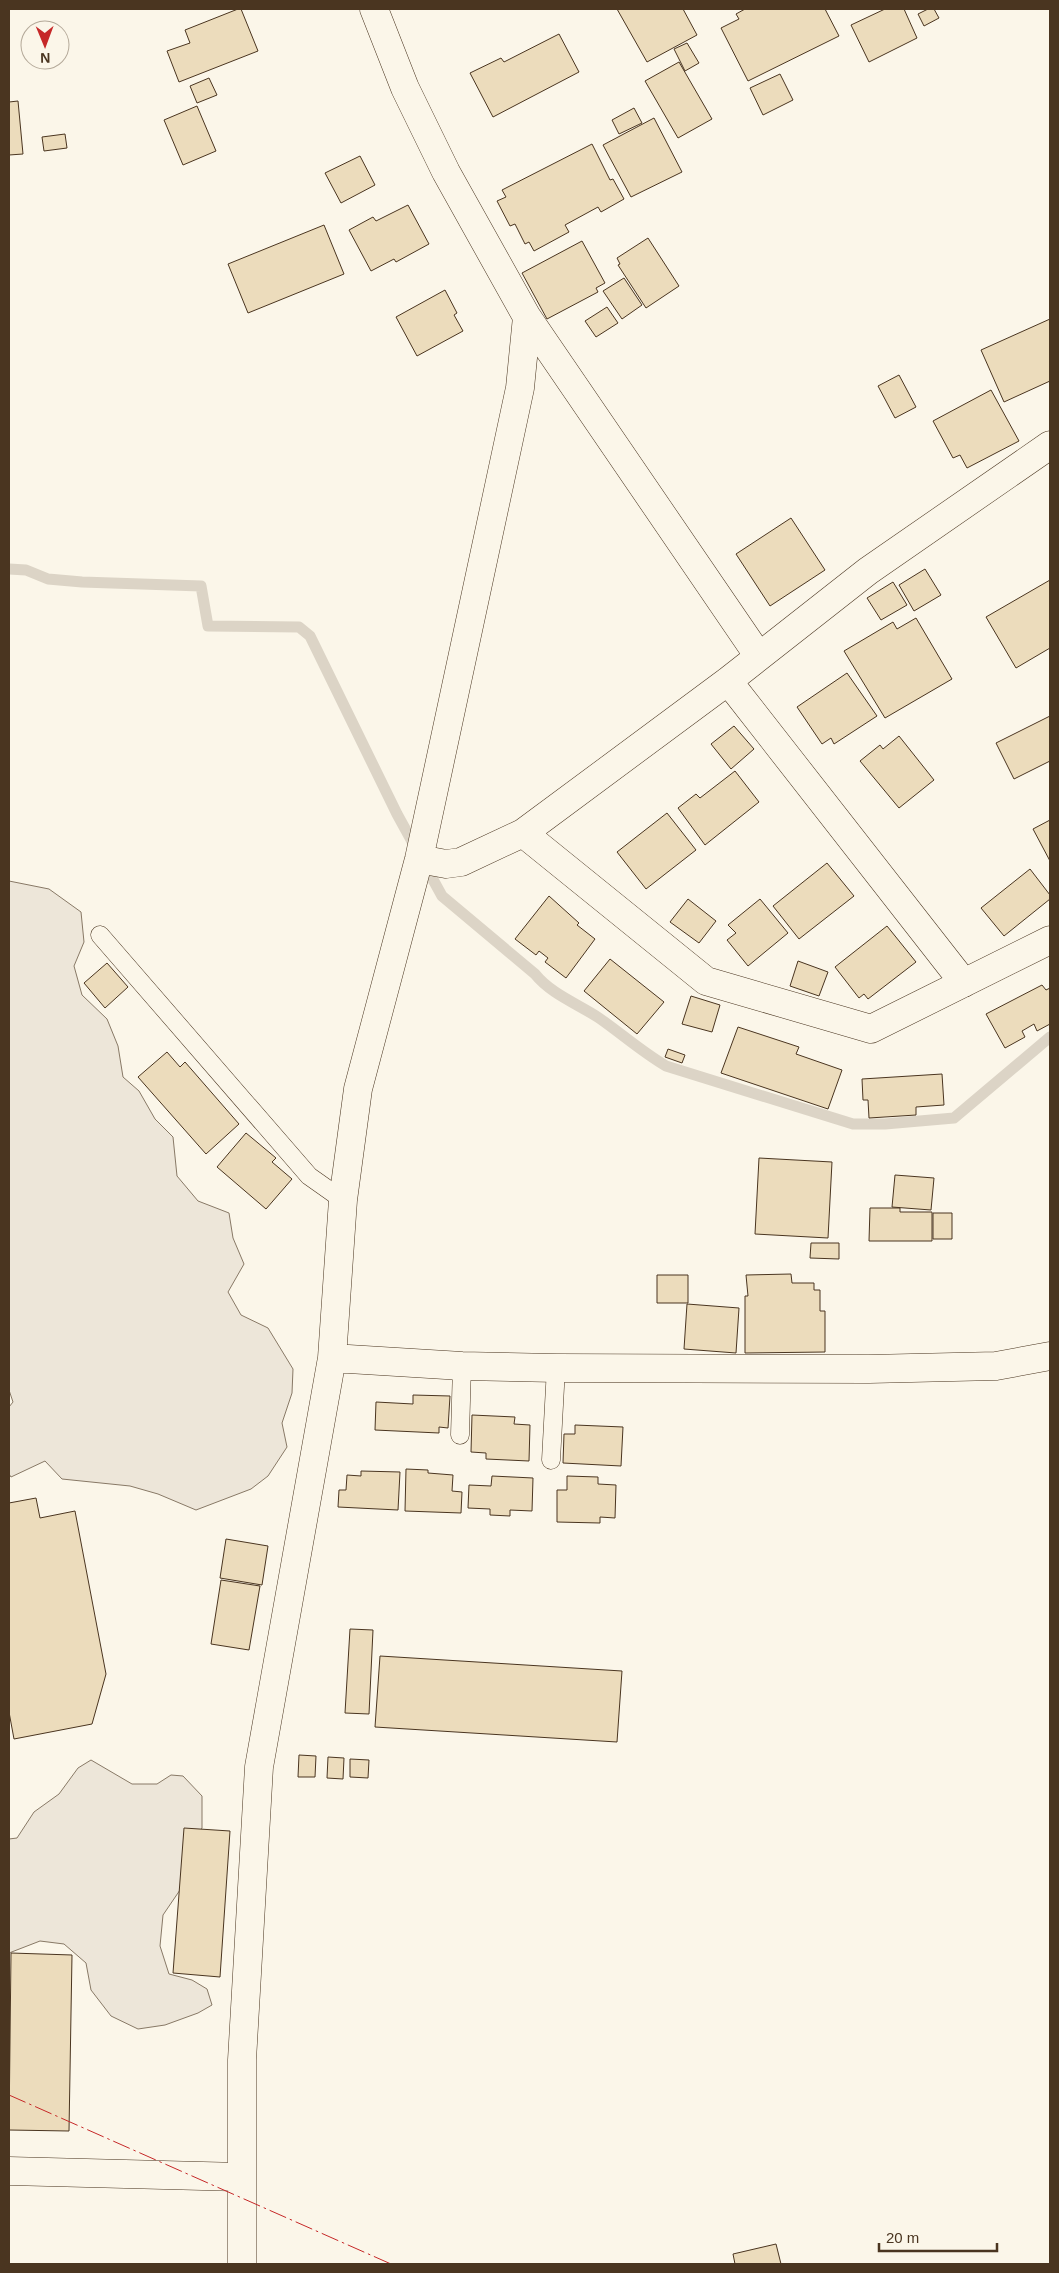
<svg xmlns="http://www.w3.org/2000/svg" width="1059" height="2273" font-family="Arial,sans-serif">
<rect width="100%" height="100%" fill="#fbf6e9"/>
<path fill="#ede6d9" stroke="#887966" d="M9 881 49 889 81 912 84 942 74 966 82 995 107 1019 118 1046 123 1077 139 1091 155 1119 173 1137 177 1176 198 1201 229 1213 233 1238 244 1264 228 1292 241 1315 268 1328 293 1369 292 1393 282 1423 287 1447 268 1476 251 1489 196 1510 158 1494 130 1486 62 1479 45 1461 11 1477 9 1474V1407L13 1402 9 1390Z
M91 1760 132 1784H157L171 1775 183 1776 202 1796V1828L184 1858 180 1890 163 1915 160 1946 169 1974 192 1980 207 1989 212 2005 198 2013 165 2025 138 2029 111 2016 91 1990 86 1963 64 1944 40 1941 9 1953V1839L17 1838 34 1812 59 1794 78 1768Z"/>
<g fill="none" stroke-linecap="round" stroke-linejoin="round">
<path stroke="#dcd4c6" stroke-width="11" d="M9 569 26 570 48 579 82 582 201 586 208 626 299 627 310 636 397 814 442 896 535 974C551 994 578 1004 599 1018 622 1034 642 1052 666 1066L853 1124H885L954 1118 1050 1037"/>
</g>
<path fill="#ecdcbc" stroke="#4a3520" d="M238 9H241L258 51 179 82 167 51 190 43 185 30Z
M617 9H683L697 35 647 62Z
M745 9H825L839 36 748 81 721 28 739 19 736 14Z
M885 9H904L917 38 869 62 851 25Z
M928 9H934L939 18 924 26 918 14Z
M559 34 579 72 493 117 470 73 501 58 504 62Z
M687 43 699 63 685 71 674 49Z
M679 62 712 119 678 138 645 81Z
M780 74 793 100 763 115 750 88Z
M209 78 217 95 197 103 190 86Z
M18 101 23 154 9 155V102Z
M197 106 216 151 183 165 164 120Z
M634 108 642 123 619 134 612 120Z
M654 118 682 172 631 197 603 145Z
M65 134 67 148 44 151 42 137Z
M592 144 610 180 613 179 624 199 601 212 598 207 565 225 569 232 534 251 529 242 525 244 515 224 510 226 497 201 506 197 502 190Z
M360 156 375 185 341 203 325 173Z
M408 205 429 244 396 262 394 259 371 271 349 230 373 217 376 221Z
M324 225 344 274 248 313 228 264Z
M648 238 679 286 646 308 618 265 620 264 617 258Z
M582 241 605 283 596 288 598 292 547 319 522 273Z
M624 278 642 305 622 319 603 291Z
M445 290 457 313 454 315 463 331 417 356 396 317Z
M607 307 618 323 596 337 585 321Z
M1050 319V381L1004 402 981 350Z
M899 375 916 407 895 418 878 386Z
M991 390 1019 441 967 468 960 455 953 458 933 421Z
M791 518 825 570 770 606 736 554Z
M925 569 941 595 914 611 899 585Z
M1050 580V648L1016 668 986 617Z
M893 582 907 605 881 620 867 598Z
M916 618 952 679 885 718 844 651 893 622 897 629Z
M847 673 877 716 834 744 831 738 822 744 797 707Z
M1050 716V761L1014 779 996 743Z
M734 726 754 749 731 769 711 744Z
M899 736 934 780 899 808 860 761 880 745 883 749Z
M735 771 759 802 705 845 678 808 696 794 700 798Z
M667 813 696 850 646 889 617 852Z
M1050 820V861L1033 829Z
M827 863 854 896 799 939 773 906Z
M1030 869 1050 895V899L1004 936 981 908Z
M549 896 579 923 577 925 595 939 566 978 545 962 548 958 539 951 536 955 515 939Z
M688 899 716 921 699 943 670 922Z
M760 899 788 933 748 966 727 940 736 933 728 925Z
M887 926 916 962 868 999 864 994 859 998 835 967Z
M610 959 664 1002 637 1034 584 991Z
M798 961 828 972 819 996 790 986Z
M107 963 128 987 105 1008 84 983Z
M1042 985 1046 990 1050 988V1024L1037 1031 1034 1024 1022 1031 1025 1037 1005 1048 986 1014Z
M691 996 720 1005 712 1032 682 1024Z
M738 1027 799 1047 796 1054 842 1070 828 1109 721 1073Z
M668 1049 685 1055 682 1063 665 1057Z
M167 1052 180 1067 185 1062 239 1124 206 1154 138 1077Z
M942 1074 944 1105 916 1107V1115L869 1118 868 1100H863L862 1079Z
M246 1133 276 1158 272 1162 292 1179 266 1209 217 1167Z
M759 1158 832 1162 828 1238 755 1234Z
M895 1175 934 1178 931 1210 892 1207Z
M870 1208H900V1212H932V1241H869Z
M933 1213H952V1239H933Z
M811 1243H839V1259L810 1258Z
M791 1274 792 1283H814V1290H820V1311H825V1352L745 1353V1296H748L746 1275Z
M657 1275H688V1303H657Z
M687 1304 739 1308 736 1353 684 1349Z
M413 1395 450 1396 448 1428 439 1427V1433L375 1430 376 1402 413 1404Z
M472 1415 515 1417 514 1424 530 1425 529 1461 486 1459V1453L471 1452Z
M575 1425 623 1427 621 1466 563 1463 564 1434H575Z
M406 1469 428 1470V1473L453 1475 452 1491 462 1492 461 1513 405 1511Z
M361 1471 400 1472 398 1510 338 1507 339 1490H346L347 1475 361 1476Z
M492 1476 533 1478 532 1511 510 1510V1516L490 1515V1509L468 1508 469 1485 491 1486Z
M567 1476 598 1477V1484L616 1485 615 1518 600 1517V1523L557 1522V1490H567Z
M36 1498 40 1518 75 1511 106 1674 92 1724 14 1739 9 1712V1503Z
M226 1539 268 1546 262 1585 220 1578Z
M221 1580 260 1586 249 1650 211 1644Z
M350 1629 373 1630 369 1714 345 1713Z
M380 1656 622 1671 617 1742 375 1727Z
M299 1755 316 1756 315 1777H298Z
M328 1757 344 1758 343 1779 327 1778Z
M350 1759 369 1760 368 1778 350 1777Z
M184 1828 230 1831 220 1977 173 1973Z
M11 1953 72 1955 69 2131 9 2130Z
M776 2244 781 2264H735L733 2254Z"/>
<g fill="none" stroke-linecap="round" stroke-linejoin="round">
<defs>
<path id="lane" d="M100 935 309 1176 343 1200
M460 1435 462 1366
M551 1460 556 1368"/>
<path id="street" d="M527 317 758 655
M728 681 964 983
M523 833 706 981 871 1029 1050 940
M419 859 446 864 461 862 523 833 728 681 868 571 1050 445
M332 1358 462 1366 556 1368 869 1369 996 1366 1050 1356
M9 2171 241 2177
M242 2264V2060L259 1767 332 1358 343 1200 358 1089 419 859 520 388 527 317 446 172 405 88 374 9"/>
</defs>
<use href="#lane" stroke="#4a3520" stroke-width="19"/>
<use href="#street" stroke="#4a3520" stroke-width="29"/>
<use href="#lane" stroke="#fbf6e9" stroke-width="18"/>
<use href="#street" stroke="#fbf6e9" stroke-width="28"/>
<path stroke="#c62828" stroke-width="1" stroke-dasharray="18 4 2.5 4" stroke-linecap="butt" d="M9 2095 391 2264"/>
</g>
<rect width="1059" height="2273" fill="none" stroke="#4a3520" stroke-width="20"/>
<g transform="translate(45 45) rotate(179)"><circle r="24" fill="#fbf6e9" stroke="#b4a999"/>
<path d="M0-4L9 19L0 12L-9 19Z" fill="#c62828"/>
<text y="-8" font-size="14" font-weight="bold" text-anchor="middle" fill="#4a3520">N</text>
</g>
<path d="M879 2243v8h118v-8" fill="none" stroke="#4a3520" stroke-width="2.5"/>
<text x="886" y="2243" font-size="15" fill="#4a3520" stroke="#fbf6e9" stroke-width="4" paint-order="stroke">20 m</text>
</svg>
